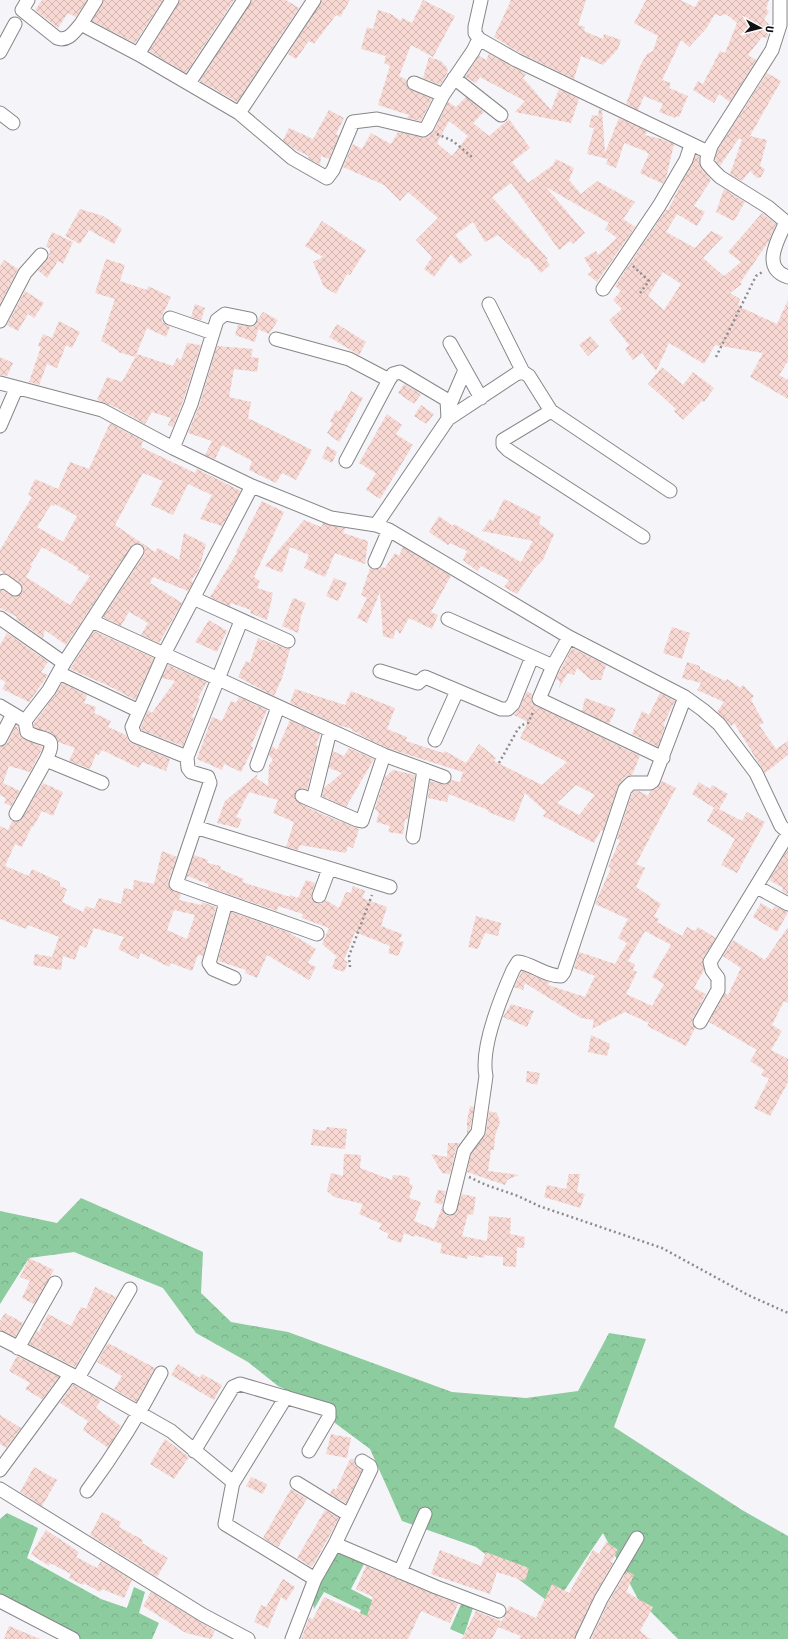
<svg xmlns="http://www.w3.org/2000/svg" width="788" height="1639" font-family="'Fira Sans Condensed',sans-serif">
<defs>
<pattern id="forest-crowns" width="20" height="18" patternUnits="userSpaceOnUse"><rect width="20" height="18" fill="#8dcc9e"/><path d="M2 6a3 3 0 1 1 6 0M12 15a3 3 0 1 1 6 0" fill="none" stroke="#79ae87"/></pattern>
<pattern id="building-cross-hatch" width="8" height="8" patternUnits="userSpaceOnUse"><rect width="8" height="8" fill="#f8d8d2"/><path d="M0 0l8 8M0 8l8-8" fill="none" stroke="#d4b8b3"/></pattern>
</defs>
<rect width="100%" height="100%" fill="#f5f4f8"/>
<path fill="url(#forest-crowns)" d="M81 1198 203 1252 201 1293 231 1322 288 1332 452 1392 526 1398 578 1391 609 1333 646 1339 614 1427 742 1510 788 1536V1639H678L638 1599 603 1533 554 1606 476 1547 402 1521 370 1449 335 1423 330 1404 291 1392 278 1386 248 1362 196 1333 163 1288 74 1252 29 1258 0 1304V1211L57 1223Z
M7 1513 38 1528 27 1558 101 1599 127 1608 134 1587 145 1592 139 1613 159 1623 152 1639H80L0 1600V1519Z
M338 1552 365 1562 351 1589 376 1602 363 1637 352 1636 361 1610 324 1592 314 1609C309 1588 327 1569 338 1552Z
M462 1602 474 1605 464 1635 450 1629Z"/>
<path fill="url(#building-cross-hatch)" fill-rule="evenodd" d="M42 0H87L76 17 68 13 58 28 35 10Z
M104 0H163L135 43 92 21Z
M180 0H234L186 73 149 51Z
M252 0H286L299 8 237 102 200 81Z
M322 0H350L340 17 336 15 314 44 309 41 296 59 288 54Z
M423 0 455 16 433 57 411 45 399 76 407 80 406 84 411 90 432 99 421 121 407 118 409 115 378 105 390 66 384 63 386 56 361 49 367 27 373 29 378 10 391 14 401 21 402 18 412 23Z
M511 0H586L578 25 585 27 584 31 603 39 604 34 621 40 618 49 603 65 581 56 574 79 520 53 494 37Z
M646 0H680L695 7 699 0H769L766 9 769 11 764 20 771 26 767 38 762 37 748 55 756 60 730 102 719 94 714 103 693 90 698 81 703 84 720 51 725 53 737 23 726 14 720 16 715 14 706 29 689 47 681 40 662 80 671 83 669 88 688 96 679 117 676 116 675 118 659 112 663 104 644 96 638 110 626 104 640 66 647 54 653 51 658 36 634 23Z
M489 54 526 74 523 78 551 110 559 89 579 99 571 123 515 112 525 101 480 77 476 83 465 77 479 56 486 60Z
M429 57 441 61 448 69 446 76 440 85 423 78Z
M767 73 781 81 750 136 767 140 760 166 765 169 761 177 757 178 750 171 742 181 730 174 742 140 739 138 720 166 715 160 718 149Z
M466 97 484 112 473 123 489 136 509 119 530 148 512 162 528 183 553 165 556 159 574 168 569 180 581 194 597 181 635 202 623 219 635 227 597 282 587 274 592 271 584 258 596 251 598 255 617 238 605 229 609 223 546 187 585 233 573 244 570 241 559 250 511 183 492 197 548 259 546 260 550 265 541 273 527 257 525 259 498 235 485 242 473 222 455 235 472 255 460 264 451 254 434 277 424 269 432 257 416 240 438 218 408 192 400 201 384 185 343 167 353 144 362 149 371 133 391 144 398 132 425 138 434 131 448 102 456 107ZM449 121 468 136 452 156 437 143Z
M599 109 602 110 605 153 619 118 647 131 645 135 661 139 674 144 666 178 663 184 640 173 649 154 645 151 624 143 616 168 606 164 608 159 587 154 594 128 589 127 592 115 598 116Z
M329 110 344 118 336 134 339 136 329 159 321 156 320 165 308 158 309 156 294 149 283 140 289 128 313 139Z
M696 155 699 157 701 168 711 180 694 206 705 212 697 226 677 214 666 232 695 248 711 231 723 237 703 258 724 276 741 262 728 252 762 213 776 224 769 241 740 283 742 284 730 293 740 299 738 306 777 324 788 300V361L779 375 788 380V399L750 377 763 353 715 345 704 364 669 343 656 371 642 353 633 360 625 349 629 345 609 320 622 309 613 300 621 291 615 286 666 210H668ZM663 272 681 284 664 310 648 296Z
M724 189 745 202 734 221 716 212Z
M80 209 103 216 122 229 114 244 89 230 80 244 65 236Z
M322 221 366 250 350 275 347 274 336 294 324 287 313 262 323 257 305 246Z
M52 232 73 242 63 264 58 261 47 278 38 270 49 257 50 249 46 246Z
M106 259 125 265 120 281 147 290 148 286 171 297 162 316V322L170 327 166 337 147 328 135 357 118 352 119 351 101 341 115 299 95 293Z
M4 260 18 269 0 304V266Z
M25 291 44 303 34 318 28 314 18 331 7 325Z
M195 304 205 308 201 320 191 317Z
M263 312 278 320 269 334 258 329 255 342 235 335 238 325 253 327Z
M59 321 80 332 72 348 66 345 57 368 47 364 39 385 29 382 41 347 38 346 43 334 52 338Z
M337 324 366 342 359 355 329 337Z
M590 336 599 346 588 356 579 345Z
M187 343 201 345 183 401 173 427 168 425 171 418 152 412 145 424 117 408 97 400 107 377 122 382 137 354 173 366 177 358 181 360Z
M217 346 253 349 251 357 259 358 257 372 234 369 229 397 251 402 248 418 312 450 296 480 282 473 276 483 249 470 252 461 222 445 215 459 205 455 212 441 188 433 199 406Z
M0 357 13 363 7 376 0 375Z
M662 367 683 385 693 372 714 388 704 402 702 401 683 420 674 411 676 409 648 384Z
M404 384 421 394 414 404 398 393Z
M351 391 363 398 339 442 327 433 333 423 330 422 336 410 339 412Z
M421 405 434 414 426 424 414 416Z
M387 414 402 425 396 434 413 445 380 499 366 490 376 473 359 463Z
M110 423 143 441 141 447 195 473 197 469 241 491 222 526 200 519 212 495 188 484 173 515 151 505 163 481 143 473 115 525 155 552 158 548 179 560 184 533 206 544 199 569 191 581 193 582 188 591 153 577 150 583 182 603 159 643 141 635 148 623 129 612 121 626 103 617 144 555 145 551 142 545 133 544 66 645 45 630 43 638 16 619 17 617 0 608V591L3 590 15 597 21 594 23 589 20 583 0 571V550L32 497 28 495 35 479 58 489 70 462 89 469ZM55 504 77 516 63 542 37 527 51 505 54 506ZM42 547 78 568 77 570 90 576 70 605 26 577 32 566H30Z
M327 446 337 452 332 463 322 458Z
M504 499 541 517 539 524 554 534 543 560 534 569 517 594 504 587 509 580 481 566 477 571 463 560 467 551 450 543 448 545 429 532 439 516 453 526 454 524 521 562 533 541 482 531 490 519 493 521Z
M262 501 284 512 254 577 260 581 257 588 273 593 267 620 250 613 251 610 231 603 230 606 210 597 237 553 236 552Z
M304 520 321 527 323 523 345 528 343 533 368 541 365 564 335 553 325 577 304 568 309 555 290 547 282 573 265 566Z
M403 547 451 576 431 612 438 615 432 629 409 618 400 634 396 629 393 639 383 636 380 592 367 623 357 618 367 598 361 595 370 568 376 570 381 567 385 568 395 553 399 556Z
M334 578 347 583 338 601 326 596Z
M293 598 306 603 301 616 298 633 282 626Z
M209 620 227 631 217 652 195 642Z
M672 627 690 633 682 659 663 653Z
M94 631 154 658 135 700 109 686 70 669Z
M7 633 48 662 41 672 48 675 29 702 2 689 6 682 0 679V645Z
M258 638 285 648 290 649 282 678 274 696 238 677 246 661 250 663Z
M572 648 606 665 601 680H591L577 668 574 675 568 673 559 688 560 681 556 679Z
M687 662 700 666V669L725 681 727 679 740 688 743 685 754 696 751 700 764 723 759 725 776 749 788 741V755L765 773 734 723 731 726 717 712 724 702 697 690 701 683 682 678Z
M168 665 207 682 198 698 200 699 192 717H194L183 746 141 730V727L148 710 152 713 175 681 162 678Z
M62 683 87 695 84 703 96 707 94 713 111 721 108 727 126 735 129 742 170 759 166 771 142 762 139 768 102 750 99 755 96 754 90 769 69 761 75 748 58 742 53 734 34 727V723L55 695Z
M295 689 345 705 351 691 395 708 387 729 407 737 406 741 443 753 445 751 466 763 479 744 496 758 494 761 542 785 567 762 520 738 528 722 514 715 520 707 527 691 532 694 531 700 536 706 640 756 632 775 625 777 618 786 603 831 601 830 594 843 543 816 546 812 525 793 514 822 488 812V810L449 794 447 802 428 798 430 781 445 785 451 780 460 782 463 772 387 748 358 734 359 733 352 731V729L338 725 290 703ZM576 785 595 795 579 815 557 803Z
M660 693 675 701 663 725 665 726 658 747 632 734 642 711 649 715Z
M239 697 267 710 251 746 253 748 241 772 224 764 222 770 197 759 212 717 222 721 231 701 236 703Z
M585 698 616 709 609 724 582 711Z
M290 720 320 734 316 745 318 746 307 790 302 788 297 790 295 793V800L317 812 359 829 353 848 348 846 346 853 300 845 298 850 286 847 294 822 273 813 278 800 249 792 236 817 242 819 238 828 217 823 225 801 258 774 256 778 268 786 269 765 273 760 269 755 272 746 277 750Z
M16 725 23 739 43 747 30 772 9 766 3 783 20 791 11 806 4 803 6 798 0 795V747L7 743Z
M349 748 374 759 346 807 322 796 324 788 342 773 329 768 333 751 344 756Z
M393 770 415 775 408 819H405L403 834 388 832 390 826 376 822 379 813 375 809 385 777Z
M662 781 676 788 636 864 645 868 636 887 661 904 654 916 659 919 657 922 682 936 687 927 695 931 698 927 716 938 703 958 704 970 694 988 706 994 693 1018 692 1022 695 1028 686 1046 647 1026 649 1023 625 1012 592 1029 594 1020 581 1018 525 983 523 990 514 987 522 971 550 982 548 985 585 997 595 976 574 968 579 952 615 964 627 943 618 938 628 919 595 904 611 868 608 867 620 840 617 839 632 793 634 791H639L648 796 650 791 658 787ZM645 931 671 945 652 977 664 984 652 1006 626 994 637 972 633 970 635 964 628 961Z
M699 782 710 789 712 785 728 794 719 809 742 821 747 812 765 822 737 873 721 865 735 839 707 821 714 808 692 794Z
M43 783 63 792 53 816 42 811 33 827 32 826 22 847 15 844 5 866 29 876 32 869 60 882V886L67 889 62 902 83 912 86 906 94 909 99 898 121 904 124 888 133 890 134 880 154 884 162 851 177 857 168 881 170 889 181 894 179 900 201 905 202 902 216 907 203 956 198 955 192 971 171 963 169 967 141 953 138 959 118 949 124 937 94 928 86 948 80 945 75 960 63 956 61 970 33 965 35 954 52 957 59 937 28 925 26 929 0 919V826L8 830 12 821H20ZM174 910 195 915 187 939 167 930Z
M788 849V895L782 891 783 888 769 880Z
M194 855 208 860 207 863 221 866 220 869 244 879 242 882 290 897V895L298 898 306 880 315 883 311 897 317 904H321L326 900 339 908 346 892 351 893 353 886 365 891 362 898 387 907 381 926 402 934 399 941 404 942 398 956 388 953 390 946 355 932 344 960 348 962 344 972 332 968 336 957 340 959 322 944 329 928 302 918 303 914 278 906 277 911 208 887V884L188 876 186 879Z
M761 903 772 910 775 906 788 912 777 932 753 917Z
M231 912 288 932 316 949 308 963 316 967 309 980 267 955 257 978 245 973 246 970 218 961Z
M476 916 501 923 498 936 485 933 478 949 468 947Z
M788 927V1003L784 1001 772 1025 782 1031 771 1050 788 1059V1082L770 1116 754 1108 769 1079 761 1075 764 1070 750 1061 757 1050 709 1022 725 993 728 995 741 968 723 956 733 940 765 960Z
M511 1004 534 1011 527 1027 503 1017Z
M591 1035 610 1044 607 1056 588 1052Z
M527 1071 540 1073 537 1085 526 1082Z
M470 1106 474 1107 470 1129 467 1134V1121Z
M489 1111 497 1113 500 1122 495 1136 494 1150H491L488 1171 519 1175 507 1180 505 1185 467 1172 471 1154 486 1133Z
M327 1127 347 1129 345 1149 311 1145 313 1129 325 1131Z
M448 1143H460L456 1149 450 1174 442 1173 431 1154 447 1157Z
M344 1154 361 1155 360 1168 392 1180 393 1175 405 1176 410 1178 409 1184 413 1185 409 1198 421 1202 414 1221 434 1229 442 1207 444 1213 448 1216 455 1214 462 1194 476 1197 473 1215 468 1214 462 1236 487 1241 489 1216 511 1218 510 1234 525 1237 524 1248 517 1247 516 1267 503 1266V1257L484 1255V1258L468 1255 467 1259 440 1253 442 1244 415 1235 414 1237 404 1233 401 1243 387 1238 389 1234 379 1229 382 1224 359 1214 363 1204 334 1197 327 1191 331 1173 343 1176Z
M569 1174H580L577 1192 585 1194 580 1208 544 1197 547 1185 566 1189Z
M438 1190 446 1191 442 1205 434 1202Z
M29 1258 54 1270 34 1304 22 1298 30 1281 20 1277Z
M95 1287 116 1297 75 1367 29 1344 37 1331 39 1332 48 1314 71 1326 81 1307 86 1309Z
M5 1313 23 1323 15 1337 0 1330V1321Z
M108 1343 155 1368 136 1402 114 1389 122 1376 97 1362Z
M17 1356 59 1377 42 1399 25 1389 30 1383 9 1371Z
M178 1364 200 1378 202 1374 222 1385 214 1400 171 1375Z
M73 1384 101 1400 96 1408 121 1426 108 1448 83 1430 88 1421 60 1403Z
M0 1415 21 1428 6 1448 0 1444Z
M331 1434 351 1438 347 1458 326 1454Z
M165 1439 189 1457 174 1479 150 1464Z
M350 1459H354L355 1465 362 1470 346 1503 330 1494 333 1488 336 1490Z
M34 1467 57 1480 42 1506 20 1492Z
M251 1477 267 1484 263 1494 246 1486Z
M291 1489 307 1499 278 1547 263 1538Z
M325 1510 339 1518 312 1567 297 1558Z
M102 1512 121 1522 119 1527 143 1540 142 1543 168 1558 157 1577 90 1535Z
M46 1530 79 1552 76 1557 97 1568 101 1561 132 1580 124 1598 102 1589 100 1592 84 1583 83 1585 69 1578 71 1574 50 1563 49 1566 31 1554Z
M606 1542 618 1550 611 1562 613 1563 594 1596 574 1639H519L521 1636 498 1627 506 1614 509 1606 536 1618 552 1584 569 1593 593 1550 599 1554Z
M440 1550 481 1566 486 1552 529 1568 525 1581 497 1572 490 1594 431 1574Z
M366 1566 458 1604 450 1623 421 1611 408 1639H301L309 1618 313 1619 324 1597 367 1616 373 1597 356 1589Z
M627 1571 634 1575 626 1592 653 1607 640 1631 650 1639H591L608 1603Z
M283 1579 295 1587 286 1601 281 1597 268 1628 254 1622 261 1605 266 1607Z
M151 1592 215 1631 211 1639 186 1633 143 1606Z
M476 1611 501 1621 492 1639H462Z
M9 1626 40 1639H4Z"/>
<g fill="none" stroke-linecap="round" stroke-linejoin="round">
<defs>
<path id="minor" d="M28 0 22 10 57 38C68 42 74 32 81 24
M96 0 81 24 138 54
M172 0 138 54 239 113 314 0
M481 0 475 27V33L479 39 516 60 708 152
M780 0V25L772 50 711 146 707 159V163L713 170 720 177 768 207 786 222C777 241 761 268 788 277
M0 52 15 24
M454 78 501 115
M189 83 244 0
M414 83 443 95
M0 113 13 123
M239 113 292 158 327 178 333 170 353 122 377 119 419 129 423 130 427 127 443 95 473 51 479 39
M603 289 659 206 686 160 690 148 689 143
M489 304 523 372
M170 318 213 333
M0 321 25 273 41 255
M276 339 349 359 389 380 393 374 400 372 447 400 448 419 376 525
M450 343 481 398
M0 383 102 410 173 448 252 486 331 518 376 525 389 530 569 637 685 697 703 710 719 724 756 773 781 826 788 832
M449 407 465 370
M551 411 503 440V445L508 450 643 537
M448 419 516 374 523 372 529 376 551 411 670 491
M0 426 16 389
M173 448 191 404 217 320 225 314 250 319
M346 461 389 380
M252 486 164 654 384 755 444 777
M375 562 389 530
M0 583 4 581 15 589
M193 598 288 641
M0 618 64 663
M448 619 553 666
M92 621 164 654 132 727 135 736 187 757
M241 621 187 757 188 768 191 772 208 777 210 783 176 884 317 934
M569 637 553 666 539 699 663 758
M380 671 418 683 425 677 501 709H508L513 704 532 657
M59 673 139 711
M0 706 25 721 49 690 64 663 137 551
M25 721 27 732C44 742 59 734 46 760L102 783
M0 739 13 714
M435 740 457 691
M257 765 278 707
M302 796 357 820 362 821 384 755
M313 800 330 731
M16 814 46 760
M195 827 390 887
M413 837 424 770
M757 887 788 904
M319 896 329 869
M226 902 209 963 213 969 234 978
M700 1022 718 990V978L712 970 710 962 788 834
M450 1208 464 1151 478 1132 486 1076C480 1047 501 997 513 970L518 962C533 964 545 976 561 976L564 972 625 789 631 783H650L653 781 685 697
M0 1338 78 1378 171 1431 233 1482 225 1524 315 1579
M18 1348 55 1283
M78 1378 130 1289
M194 1451 233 1387 240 1384 329 1410V1417L309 1451
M0 1470 70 1375
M233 1483 286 1397
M297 1483 349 1515
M0 1489 203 1615 248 1639
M87 1491C115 1453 139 1415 161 1373
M335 1544 436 1587 499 1611
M400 1572 425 1514
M0 1601 73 1639
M292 1639 315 1579 335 1544 371 1469 370 1466 362 1461
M582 1639 601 1599 637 1538"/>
</defs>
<use href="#minor" stroke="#878689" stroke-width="15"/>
<path stroke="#8c8b8e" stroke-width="2.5" stroke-dasharray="2 3" stroke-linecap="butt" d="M437 134 453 141 472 157
M633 266 649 281 640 293
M716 357 756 276 764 271
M499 763 518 729 522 725 528 723 534 710
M350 967 349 956 372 895
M469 1177 486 1185 518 1196 539 1206 662 1248 748 1295 788 1313"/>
<use href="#minor" stroke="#fff" stroke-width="13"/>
</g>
<g transform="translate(760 28) rotate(97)" stroke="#ffffff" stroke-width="3" paint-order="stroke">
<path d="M0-3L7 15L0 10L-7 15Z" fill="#111012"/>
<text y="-6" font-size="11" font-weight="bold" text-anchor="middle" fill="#111012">U</text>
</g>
</svg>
